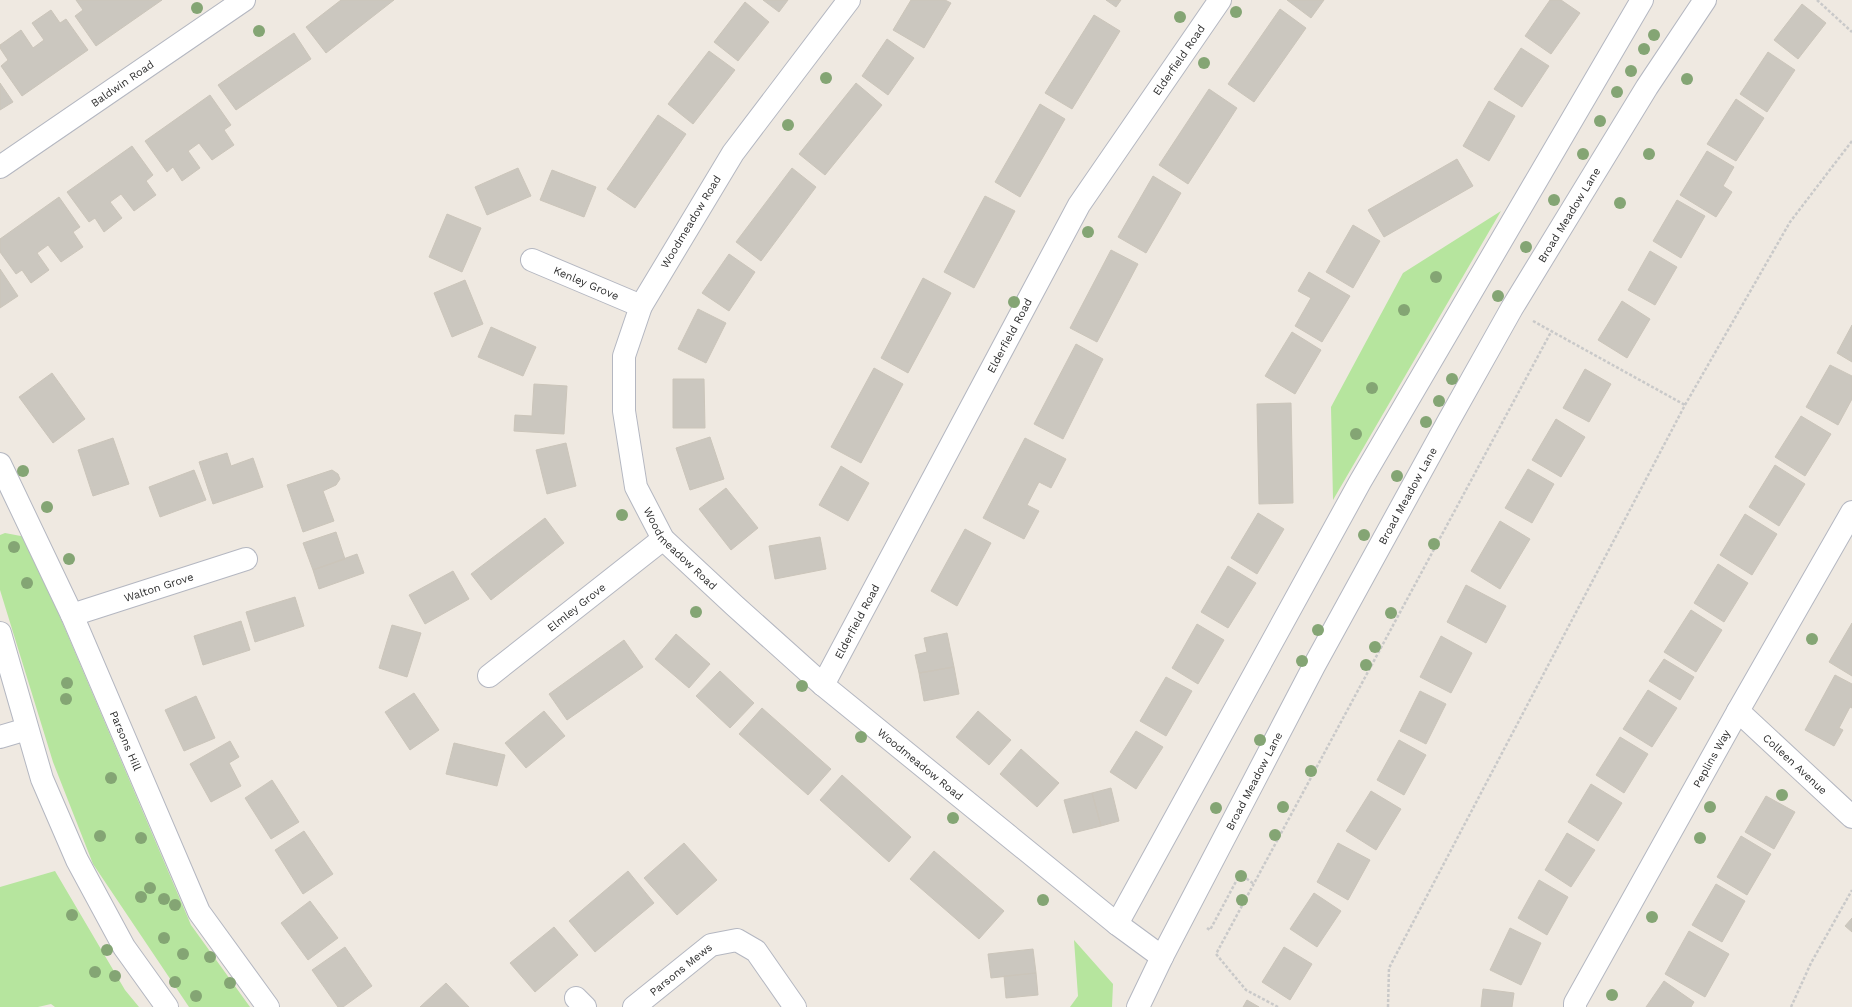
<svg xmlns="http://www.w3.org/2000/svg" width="1852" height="1007" font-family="'Work Sans',sans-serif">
<rect width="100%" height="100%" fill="#efe9e1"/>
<path fill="#b6e59e" d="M1501 211 1333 500 1331 407 1403 273Z
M5 533 26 537 191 925 250 1007H189L93 864 53 762 0 590V535Z
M55 871 125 990 139 1007H55L51 1004 38 1007H0V887Z
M1074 940 1113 984 1112 1007H1070L1078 996Z"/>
<path fill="#cbc7bf" stroke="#cbc5ba" d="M76 0H162L96 46 75 16 83 10Z
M341 0H394L326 53 306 27Z
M763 0H788L779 12Z
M911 0H945L951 3 924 48 893 30Z
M1106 0H1121L1116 7Z
M1287 0H1324L1311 18Z
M1550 0H1561L1580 13 1551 54 1525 36Z
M745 2 769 22 738 61 714 42Z
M1802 4 1826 23 1798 59 1774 40Z
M1280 9 1306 28 1254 102 1228 84Z
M51 10 60 23 66 19 88 50 22 96 1 66 8 60 0 48V45L21 30 33 48 44 40 32 23Z
M1094 15 1120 31 1072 109 1045 93Z
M294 33 311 59 236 110 218 85Z
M887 39 914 58 888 95 862 76Z
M1521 48 1549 66 1522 107 1494 89Z
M709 51 735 70 693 124 668 104Z
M1768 52 1795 70 1767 112 1740 94Z
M0 83 13 102 0 110Z
M856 83 882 105 825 175 799 154Z
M1209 89 1237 108 1188 184 1159 165Z
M210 95 231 125 224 130 234 145 212 160 199 143 188 151 200 168 182 181 173 167 167 172 145 141Z
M1736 99 1764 118 1736 161 1707 144Z
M1489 101 1515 116 1489 161 1463 146Z
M1040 104 1065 119 1020 197 995 182Z
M658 115 686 134 635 208 607 189Z
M132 146 153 175 146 181 156 195 134 211 121 194 110 202 122 218 104 232 95 218 89 222 67 192Z
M1707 151 1734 167 1723 186 1732 192 1716 217 1680 195Z
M1457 159 1473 186 1384 237 1368 210Z
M518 168 531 196 487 215 475 187Z
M792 168 816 187 761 261 736 242Z
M552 170 596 187 584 217 540 200Z
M1153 176 1181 193 1146 253 1118 237Z
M985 196 1015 211 974 288 944 272Z
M59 197 80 227 73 232 83 247 61 262 48 245 37 253 49 270 31 283 22 270 16 274 0 252V239Z
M1677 200 1705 216 1681 258 1653 241Z
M447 214 481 228 462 272 429 257Z
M1353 225 1380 241 1353 288 1326 272Z
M1111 250 1138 264 1097 342 1070 328Z
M1650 251 1677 267 1655 305 1628 290Z
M729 254 755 272 729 311 702 293Z
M0 269 18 296 0 308Z
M1309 272 1350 296 1322 342 1295 326 1311 298 1298 291Z
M923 278 951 293 908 373 881 358Z
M465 280 483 324 452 337 434 293Z
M1622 301 1650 319 1627 358 1598 340Z
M698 309 726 323 706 363 678 349Z
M1852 325V362L1837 353Z
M491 327 536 347 523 376 478 357Z
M1292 332 1321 350 1295 394 1265 376Z
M1076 344 1103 359 1063 439 1034 424Z
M1830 365 1852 376V399L1838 425 1806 407Z
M874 368 903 384 861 463 831 447Z
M1585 369 1611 384 1589 422 1563 408Z
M52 373 85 419 53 443 19 397Z
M673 379H704L705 428H673Z
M534 384 567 386 564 434 514 431 515 415 532 416Z
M1291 403 1293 503 1259 504 1257 404Z
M1801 416 1831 434 1805 476 1775 457Z
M1556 419 1585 437 1561 477 1532 460Z
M710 437 724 479 690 490 676 448Z
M113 438 129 484 93 496 78 450Z
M1025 438 1066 459 1051 488 1039 482 1027 505 1039 511 1024 539 983 518Z
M566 443 576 486 547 494 536 450Z
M227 453 231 466 253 458 263 487 213 504 199 462Z
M1775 465 1805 484 1779 526 1749 507Z
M841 466 869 483 848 521 819 505Z
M1528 469 1554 484 1532 523 1505 508Z
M194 470 206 500 160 517 149 487Z
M332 470 338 474 340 479 336 485 323 491 334 521 303 532 287 485Z
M726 488 758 528 731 550 699 509Z
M1258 513 1284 529 1257 574 1231 558Z
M1745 514 1777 534 1752 575 1720 555Z
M545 518 564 543 491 600 471 574Z
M1500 521 1530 539 1500 589 1471 571Z
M965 529 991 543 957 606 931 591Z
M336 532 345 559 313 570 303 543Z
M820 537 826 569 775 579 769 546Z
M357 554 364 573 319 589 313 570Z
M1718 564 1748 583 1724 622 1694 603Z
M1228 566 1256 583 1228 628 1201 612Z
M453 571 469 599 425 624 409 595Z
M1466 585 1506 606 1486 643 1447 622Z
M295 597 304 626 255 642 246 612Z
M1691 610 1722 630 1696 672 1664 652Z
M241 621 250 650 203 665 194 636Z
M1852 623V676L1829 662Z
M1197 624 1224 640 1198 684 1172 668Z
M392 625 421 633 407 677 379 668Z
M947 633 954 667 919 673 915 655 927 652 924 638Z
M676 634 710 664 689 688 655 659Z
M1441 636 1472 653 1451 693 1420 677Z
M624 640 643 667 567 720 549 694Z
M1664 659 1694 677 1680 700 1649 681Z
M954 667 959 694 924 701 919 673Z
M720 671 754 703 730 728 696 696Z
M1835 675 1852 684V708L1850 707 1839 728 1843 730 1834 746 1805 730Z
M1166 677 1192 691 1166 736 1140 721Z
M1648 690 1677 708 1652 747 1623 729Z
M1420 691 1446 704 1426 744 1400 731Z
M414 693 439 730 410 750 385 712Z
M196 696 215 738 184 751 165 710Z
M762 708 831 769 808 795 739 734Z
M544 711 565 736 526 768 505 743Z
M978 711 1011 740 989 765 956 737Z
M1136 731 1163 747 1136 789 1110 772Z
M1620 737 1648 754 1624 793 1596 775Z
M1399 740 1426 755 1404 795 1377 780Z
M230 741 239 757 229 763 241 786 211 802 190 764Z
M454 743 505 755 497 786 446 774Z
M1021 749 1059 783 1037 807 1000 774Z
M842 775 911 837 889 862 820 800Z
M272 780 299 822 271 839 245 798Z
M1591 784 1622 803 1598 841 1568 822Z
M1111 788 1119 821 1101 826 1092 793Z
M1371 791 1401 809 1376 850 1346 831Z
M1092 793 1101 826 1073 833 1064 800Z
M1766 796 1795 812 1774 849 1745 832Z
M304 831 333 874 303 894 275 850Z
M1567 833 1595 850 1571 887 1545 870Z
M1741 836 1771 854 1747 895 1717 877Z
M684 843 717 880 677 915 644 878Z
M1338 843 1370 860 1348 900 1317 882Z
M934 851 1004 911 979 939 910 879Z
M628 871 654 903 595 952 569 921Z
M1539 880 1568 897 1547 935 1518 918Z
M1716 884 1745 901 1722 942 1692 925Z
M1314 893 1341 911 1317 947 1290 929Z
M310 901 338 938 308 960 281 923Z
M1852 918V932L1845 926Z
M554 927 578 955 535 992 510 963Z
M1510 928 1541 943 1521 985 1490 970Z
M1689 931 1729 954 1705 997 1665 974Z
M345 947 372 986 343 1007H338L312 970Z
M1284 947 1312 964 1290 1000 1262 982Z
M1033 949 1036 973 991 978 988 954Z
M1036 973 1038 995 1006 998 1004 976Z
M1664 981 1694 1002 1691 1007H1646Z
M446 983 469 1007H420Z
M1483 989 1514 993 1512 1007H1481Z
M1247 1000 1259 1007H1243Z"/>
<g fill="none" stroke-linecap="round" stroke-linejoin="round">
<defs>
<g id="minor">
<path id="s1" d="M849 0 733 153 641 306 624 356V411L636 487 663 539 735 606 823 685 1117 924 1162 957"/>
<path id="s2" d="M0 167 244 0"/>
<path id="s3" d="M532 260 641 306"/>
<path id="s4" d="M0 464 72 615 199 912 268 1007"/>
<path id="s5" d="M72 615 246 559"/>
<path d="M0 633 42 779 77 860 124 947 167 1007"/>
<path id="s6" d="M489 676 663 539"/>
<path id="s7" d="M823 685 1079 205 1220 0"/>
<path id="s8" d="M1738 711 1852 817"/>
<path d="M0 737 27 729"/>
<path d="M1117 924 1360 482 1642 0"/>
<path d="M576 998 585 1007"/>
<path id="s9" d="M634 1007 711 945 737 940 756 951 795 1007"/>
<path id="s10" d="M1138 1007 1162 957 1314 666 1448 422 1512 308 1647 87 1705 0"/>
<path id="s11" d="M1575 1007V1003L1738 711 1852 512"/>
</g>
</defs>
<use href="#minor" stroke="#b4b7c1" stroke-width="24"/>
<path stroke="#c9c9c9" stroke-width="2.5" stroke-dasharray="3 2" stroke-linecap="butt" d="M1817 0 1852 32
M1533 321 1685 405
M1207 928 1210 930 1240 874 1254 884
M1278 1007 1246 990 1216 954 1551 332
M1388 1007 1389 968 1685 405 1790 222 1852 141
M1791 1007 1811 963 1852 890"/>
<use href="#minor" stroke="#fff" stroke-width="22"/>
</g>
<g fill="#84a574">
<circle cx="197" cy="8" r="6"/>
<circle cx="1236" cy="12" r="6"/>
<circle cx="1180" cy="17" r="6"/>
<circle cx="259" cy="31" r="6"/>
<circle cx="1654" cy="35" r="6"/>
<circle cx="1644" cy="49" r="6"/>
<circle cx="1204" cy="63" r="6"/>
<circle cx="1631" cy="71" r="6"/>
<circle cx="826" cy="78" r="6"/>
<circle cx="1687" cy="79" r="6"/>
<circle cx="1617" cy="92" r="6"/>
<circle cx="1600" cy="121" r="6"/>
<circle cx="788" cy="125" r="6"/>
<circle cx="1583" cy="154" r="6"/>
<circle cx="1649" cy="154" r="6"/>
<circle cx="1554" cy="200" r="6"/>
<circle cx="1620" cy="203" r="6"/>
<circle cx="1088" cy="232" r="6"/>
<circle cx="1526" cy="247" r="6"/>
<circle cx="1436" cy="277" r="6"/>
<circle cx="1498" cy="296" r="6"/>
<circle cx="1014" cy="302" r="6"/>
<circle cx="1404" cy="310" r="6"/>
<circle cx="1452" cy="379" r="6"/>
<circle cx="1372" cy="388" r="6"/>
<circle cx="1439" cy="401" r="6"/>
<circle cx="1426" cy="422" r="6"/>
<circle cx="1356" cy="434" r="6"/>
<circle cx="23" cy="471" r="6"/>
<circle cx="1397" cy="476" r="6"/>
<circle cx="47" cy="507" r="6"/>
<circle cx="622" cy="515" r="6"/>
<circle cx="1364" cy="535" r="6"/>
<circle cx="1434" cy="544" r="6"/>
<circle cx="14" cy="547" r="6"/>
<circle cx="69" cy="559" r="6"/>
<circle cx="27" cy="583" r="6"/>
<circle cx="696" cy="612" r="6"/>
<circle cx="1391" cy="613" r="6"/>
<circle cx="1318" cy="630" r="6"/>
<circle cx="1812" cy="639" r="6"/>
<circle cx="1375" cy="647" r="6"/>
<circle cx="1302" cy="661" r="6"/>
<circle cx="1366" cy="665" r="6"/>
<circle cx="67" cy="683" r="6"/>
<circle cx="802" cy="686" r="6"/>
<circle cx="66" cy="699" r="6"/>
<circle cx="861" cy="737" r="6"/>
<circle cx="1260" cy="740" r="6"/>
<circle cx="1311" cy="771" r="6"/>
<circle cx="111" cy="778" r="6"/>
<circle cx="1782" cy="795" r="6"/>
<circle cx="1283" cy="807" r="6"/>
<circle cx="1710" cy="807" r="6"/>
<circle cx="1216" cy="808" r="6"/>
<circle cx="953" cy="818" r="6"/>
<circle cx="1275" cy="835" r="6"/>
<circle cx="100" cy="836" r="6"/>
<circle cx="141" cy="838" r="6"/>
<circle cx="1700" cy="838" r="6"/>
<circle cx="1241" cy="876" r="6"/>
<circle cx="150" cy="888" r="6"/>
<circle cx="141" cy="897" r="6"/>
<circle cx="164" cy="899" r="6"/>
<circle cx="1043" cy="900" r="6"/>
<circle cx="1242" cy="900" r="6"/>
<circle cx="175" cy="905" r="6"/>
<circle cx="72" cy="915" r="6"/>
<circle cx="1652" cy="917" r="6"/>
<circle cx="164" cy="938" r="6"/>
<circle cx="107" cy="950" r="6"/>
<circle cx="183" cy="954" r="6"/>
<circle cx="210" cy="957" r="6"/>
<circle cx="95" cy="972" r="6"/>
<circle cx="115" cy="976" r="6"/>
<circle cx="175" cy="982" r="6"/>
<circle cx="230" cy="983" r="6"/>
<circle cx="1612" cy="995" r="6"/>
<circle cx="196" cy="996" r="6"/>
</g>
<g text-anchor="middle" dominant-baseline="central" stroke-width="4" stroke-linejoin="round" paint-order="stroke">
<g font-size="11" fill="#2e2e2e" stroke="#fff">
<text stroke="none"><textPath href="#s7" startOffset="720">Elderfield Road</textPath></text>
<text stroke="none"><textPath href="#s2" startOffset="148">Baldwin Road</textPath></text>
<text stroke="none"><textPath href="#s10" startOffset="902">Broad Meadow Lane</textPath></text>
<text transform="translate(691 222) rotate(-59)">Woodmeadow Road</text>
<text stroke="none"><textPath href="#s3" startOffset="59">Kenley Grove</textPath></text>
<text stroke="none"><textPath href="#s7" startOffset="396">Elderfield Road</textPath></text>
<text stroke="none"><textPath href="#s10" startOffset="578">Broad Meadow Lane</textPath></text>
<text stroke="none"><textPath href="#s1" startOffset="632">Woodmeadow Road</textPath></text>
<text stroke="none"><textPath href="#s5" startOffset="91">Walton Grove</textPath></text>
<text stroke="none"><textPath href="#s6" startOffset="111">Elmley Grove</textPath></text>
<text stroke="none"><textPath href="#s7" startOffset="72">Elderfield Road</textPath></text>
<text stroke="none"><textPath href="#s4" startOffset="304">Parsons Hill</textPath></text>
<text stroke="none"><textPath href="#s11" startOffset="284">Peplins Way</textPath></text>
<text stroke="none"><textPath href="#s1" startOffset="956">Woodmeadow Road</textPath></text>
<text stroke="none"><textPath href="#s8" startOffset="78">Colleen Avenue</textPath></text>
<text stroke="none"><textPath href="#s10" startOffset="254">Broad Meadow Lane</textPath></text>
<text stroke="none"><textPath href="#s9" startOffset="60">Parsons Mews</textPath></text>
</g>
</g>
</svg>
